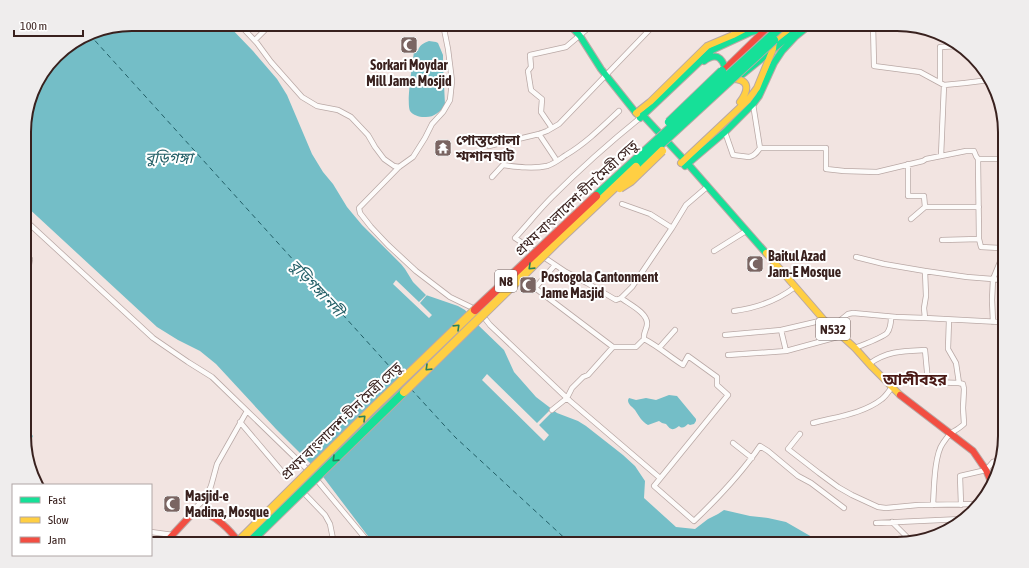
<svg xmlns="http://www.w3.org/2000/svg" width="1029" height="568" font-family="'Asap Condensed','Noto Sans Bengali',sans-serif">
<rect width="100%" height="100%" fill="#f2e4e1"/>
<path fill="#74bec7" d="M132 24H227L253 51 277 79 287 95 312 154 323 172 333 184 347 207 362 225 401 264 405 269 413 282 426 295 458 306 465 310 477 324 504 350 514 372 536 397 557 413 578 421 586 426 623 455 635 466 645 481 644 498 676 527 695 529 708 519 718 514 724 510 750 516 768 518 786 522 812 537 817 544H374L321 474 276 429 216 364 200 351 178 340 157 327 25 205V118L35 84 61 51 91 32Z
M429 41 436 42 438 43 443 55V63L445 105C440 112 433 118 424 117 419 117 413 115 410 111 406 102 413 62 414 51H418C419 45 424 43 429 41Z
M669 395 677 396 696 419V421L694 424 690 425 688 424C685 427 682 429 679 426 672 431 671 430 666 424L662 423 659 421 648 425C641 421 639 416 635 410 632 406 628 405 628 400L629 398 636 400 646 398 656 400Z
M25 426 33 436 30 442 25 448Z"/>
<path fill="#f2e4e1" d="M396 280 419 302 426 295H427L420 303 432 315 429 318 393 284Z
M487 374 537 423 551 409 553 411 539 425 549 435 544 441 482 380Z"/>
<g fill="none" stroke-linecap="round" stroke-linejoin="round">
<path stroke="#225e66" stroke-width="1" stroke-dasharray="5 4" stroke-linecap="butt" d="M89 34 400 378
M411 389 455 437 571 544"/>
<defs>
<path id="street" d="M239 24 257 43 271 62 302 97 317 106 338 110 351 117 368 135 375 147 384 159 394 166 399 167
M443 24 448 49 452 81 450 100 443 112 432 124 425 138 413 157 399 167 359 208 360 213 371 227 388 245 416 271 450 297 479 311 490 325 570 401 660 478
M728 24 735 33
M873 24 874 66 920 72 944 85 965 83 989 80
M255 40 269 26 268 24
M940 81V47L959 46
M753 104 760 148H826V169L844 171 877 172 923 161 926 159 966 151H974L976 156 978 159
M640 118C609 143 580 169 552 197 539 210 527 225 515 238L566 272 587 283 616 300 621 298 632 287 672 228 686 205 707 187
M552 128 541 112 542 99 531 90 528 71 531 67 530 55 566 47 593 24
M725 132 733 155 749 157C755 156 757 152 760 148
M539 134 557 161
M489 146 539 134 547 131 559 124 655 24
M941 156 944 85
M1003 159 1004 124
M908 164V196H924L925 207 911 219
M492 177 503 165C518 167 533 169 547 166 554 164 560 159 566 155 586 143 602 127 619 111
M622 204 650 214 672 228
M925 207H979
M25 220 153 338 188 362 212 377 311 473 370 544
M979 239 981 247 1000 248H1005
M942 240 979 239 978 159H1005
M714 251 746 231
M25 257 30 259 25 288
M856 257 884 264 925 271
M621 298C629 304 648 313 647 324 647 330 643 332 644 339 658 346 670 357 683 365L688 356 717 377V385L728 395 654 486 694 521C718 498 741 474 760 446L768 451 798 476 811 483 844 508
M734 311C756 308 777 301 795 287
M925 318 924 308 926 296 925 271 967 277 1005 280
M993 322 992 300 993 279 1000 262V248
M832 327 848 314 853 313 896 317 925 318 1000 322 1002 324 1005 377
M781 330 786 351 841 336
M725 335 781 330 824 320
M613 347H636L644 339
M659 348 675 330
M855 348C862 345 882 338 887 333 891 328 891 322 891 317
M728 355 786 351
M869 364C887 351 903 351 925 350L928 382 959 383
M552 410 567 398 572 388 583 377 588 375 613 347 535 288 555 265
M240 422 284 474 299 461
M813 423C835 417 863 414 882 399 886 396 889 391 892 387
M800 434 788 449 819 473 838 487 852 495 878 507 886 508 918 505 976 504
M733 443 752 458
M302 491 325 515 330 524 334 544
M933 505C934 490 934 455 943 443 945 440 948 436 951 433 956 430 960 428 964 424L963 408 964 389 963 384 959 383 956 363 948 349 949 320
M961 505 960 476 986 470 993 462 1000 460
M191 515 194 509 205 499 211 486 217 464 247 411
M892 522 911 541
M876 523 962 519
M151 532 173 535
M255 544 259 541 264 544"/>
<path id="fast" d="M569 24 580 36 601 69 636 113
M704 61C719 50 724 61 727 75
M743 74 793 33
M639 111 688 164 766 253
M640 118 712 50 751 32 784 24
M685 166 725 132 753 104 759 96 774 63 782 51 795 37 811 24"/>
<path id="slow" d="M732 79C750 79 749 90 740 102
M637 114 636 113 650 102 707 46 733 35 754 24
M681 163 748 100 757 88 773 49 774 40 795 24
M766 253 824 320 855 348 872 367 900 395"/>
<path id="jam" d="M723 71 766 29
M900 395 973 451 986 470 992 484
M164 544 191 515C193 514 195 513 197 513 213 511 232 532 240 544"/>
</defs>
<use href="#street" stroke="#b9a8a5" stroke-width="6"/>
<use href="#fast" stroke="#b9a8a5" stroke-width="8"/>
<use href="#slow" stroke="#b9a8a5" stroke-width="8"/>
<use href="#jam" stroke="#b9a8a5" stroke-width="8"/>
<use href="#street" stroke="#fdfbfa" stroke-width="4.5"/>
<use href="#fast" stroke="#16e098" stroke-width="6"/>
<use href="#slow" stroke="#ffcf43" stroke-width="6"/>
<use href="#jam" stroke="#f24e42" stroke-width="6"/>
<defs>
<path id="fast-bridge" d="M669 122 722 71
M636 167 774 40
M596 196 783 25
M248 544 404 392"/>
<path id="slow-bridge" d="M620 188 631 181 662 151
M404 392 557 242 636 167
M236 544 370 411 475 310"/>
<path id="jam-bridge" d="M475 310 596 196"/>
</defs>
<use href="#fast-bridge" stroke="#b9a8a5" stroke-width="10" stroke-linecap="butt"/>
<use href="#slow-bridge" stroke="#b9a8a5" stroke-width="10" stroke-linecap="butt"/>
<use href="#jam-bridge" stroke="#b9a8a5" stroke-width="10" stroke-linecap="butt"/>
<use href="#fast-bridge" stroke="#16e098" stroke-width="8"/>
<use href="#slow-bridge" stroke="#ffcf43" stroke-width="8"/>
<use href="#jam-bridge" stroke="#f24e42" stroke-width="8"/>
</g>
<defs><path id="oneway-chevron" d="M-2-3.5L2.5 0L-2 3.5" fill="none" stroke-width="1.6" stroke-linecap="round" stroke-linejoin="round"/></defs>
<g stroke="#28805b">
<use href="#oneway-chevron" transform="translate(531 267) rotate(136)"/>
<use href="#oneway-chevron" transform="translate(457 327) rotate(-44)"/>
<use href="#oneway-chevron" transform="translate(428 368) rotate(136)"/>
<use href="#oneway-chevron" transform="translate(363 418) rotate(-44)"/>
<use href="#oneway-chevron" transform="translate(335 459) rotate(136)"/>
</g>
<defs>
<symbol id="mosque-square" viewBox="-11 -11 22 22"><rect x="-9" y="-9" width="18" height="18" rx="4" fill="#7a6562" stroke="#fff"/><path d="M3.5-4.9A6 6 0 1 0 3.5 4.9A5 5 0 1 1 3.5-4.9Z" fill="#fff"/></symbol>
<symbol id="temple-square" viewBox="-11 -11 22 22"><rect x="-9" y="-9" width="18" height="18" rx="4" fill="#7a6562" stroke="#fff"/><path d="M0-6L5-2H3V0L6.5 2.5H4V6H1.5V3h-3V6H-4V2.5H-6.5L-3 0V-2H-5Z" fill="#fff"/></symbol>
</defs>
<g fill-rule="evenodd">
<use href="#mosque-square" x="399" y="35" width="20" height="20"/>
<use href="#temple-square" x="433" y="138" width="20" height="20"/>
<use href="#mosque-square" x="745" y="254" width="20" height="20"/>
<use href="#mosque-square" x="518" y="275" width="20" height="20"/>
<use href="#mosque-square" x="162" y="494" width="20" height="20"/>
</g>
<g text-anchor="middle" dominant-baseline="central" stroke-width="4" stroke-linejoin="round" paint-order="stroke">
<g fill="#fff" stroke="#746462" stroke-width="1">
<rect x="495" y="270" width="22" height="22" rx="3"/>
<rect x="816" y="318" width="34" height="22" rx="3"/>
</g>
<g font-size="13" font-weight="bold" fill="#39211e">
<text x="506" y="281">N8</text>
<text x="833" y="329">N532</text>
</g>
<g font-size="14" font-weight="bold" fill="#39211e" stroke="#fff" text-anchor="start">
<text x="409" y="65" text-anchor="middle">Sorkari Moydar<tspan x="409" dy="16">Mill Jame Mosjid</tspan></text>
<text x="456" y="140">পোস্তগোলা<tspan x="456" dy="16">শ্মশান ঘাট</tspan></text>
<text x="768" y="256">Baitul Azad<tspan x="768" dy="16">Jam-E Mosque</tspan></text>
<text x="541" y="277">Postogola Cantonment<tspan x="541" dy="16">Jame Masjid</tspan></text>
<text x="185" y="496">Masjid-e<tspan x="185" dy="16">Madina, Mosque</tspan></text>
</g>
<g font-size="14" fill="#39211e" stroke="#fff">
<text transform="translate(576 198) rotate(-43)">প্রথম বাংলাদেশ-চীন মৈত্রী সেতু</text>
<text transform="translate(341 421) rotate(-44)">প্রথম বাংলাদেশ-চীন মৈত্রী সেতু</text>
</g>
<g font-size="15" font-style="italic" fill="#225e66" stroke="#fff">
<text x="169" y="157">বুড়িগঙ্গা</text>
<text transform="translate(317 288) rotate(47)">বুড়িগঙ্গা নদী</text>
</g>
<g font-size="16" font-weight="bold" fill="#4a1915" stroke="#fff">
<text x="915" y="379">আলীবহর</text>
</g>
</g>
<path d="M0 0H1029V568H0ZM132 31H897A101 101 0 0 1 998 132V436A101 101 0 0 1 897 537H132A101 101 0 0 1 31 436V132A101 101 0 0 1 132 31Z" fill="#efeded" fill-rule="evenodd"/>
<path fill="none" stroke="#39211e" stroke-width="2" d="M132 31H897A101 101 0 0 1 998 132V436A101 101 0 0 1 897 537H132A101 101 0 0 1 31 436V132A101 101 0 0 1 132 31Z"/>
<rect x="12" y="484" width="140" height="72" fill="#ffffff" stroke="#b0a6a5"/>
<rect x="20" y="497" width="20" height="6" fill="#16e098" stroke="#b0a6a5"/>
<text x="48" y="504" font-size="12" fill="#39211e">Fast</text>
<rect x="20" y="517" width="20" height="6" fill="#ffcf43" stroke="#b0a6a5"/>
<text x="48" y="524" font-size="12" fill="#39211e">Slow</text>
<rect x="20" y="537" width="20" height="6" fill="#f24e42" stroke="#b0a6a5"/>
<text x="48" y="544" font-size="12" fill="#39211e">Jam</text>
<path d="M14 30v6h69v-6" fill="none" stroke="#39211e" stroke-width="2"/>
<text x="20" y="30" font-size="12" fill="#39211e" stroke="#ffffff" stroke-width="3" paint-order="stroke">100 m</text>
</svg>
